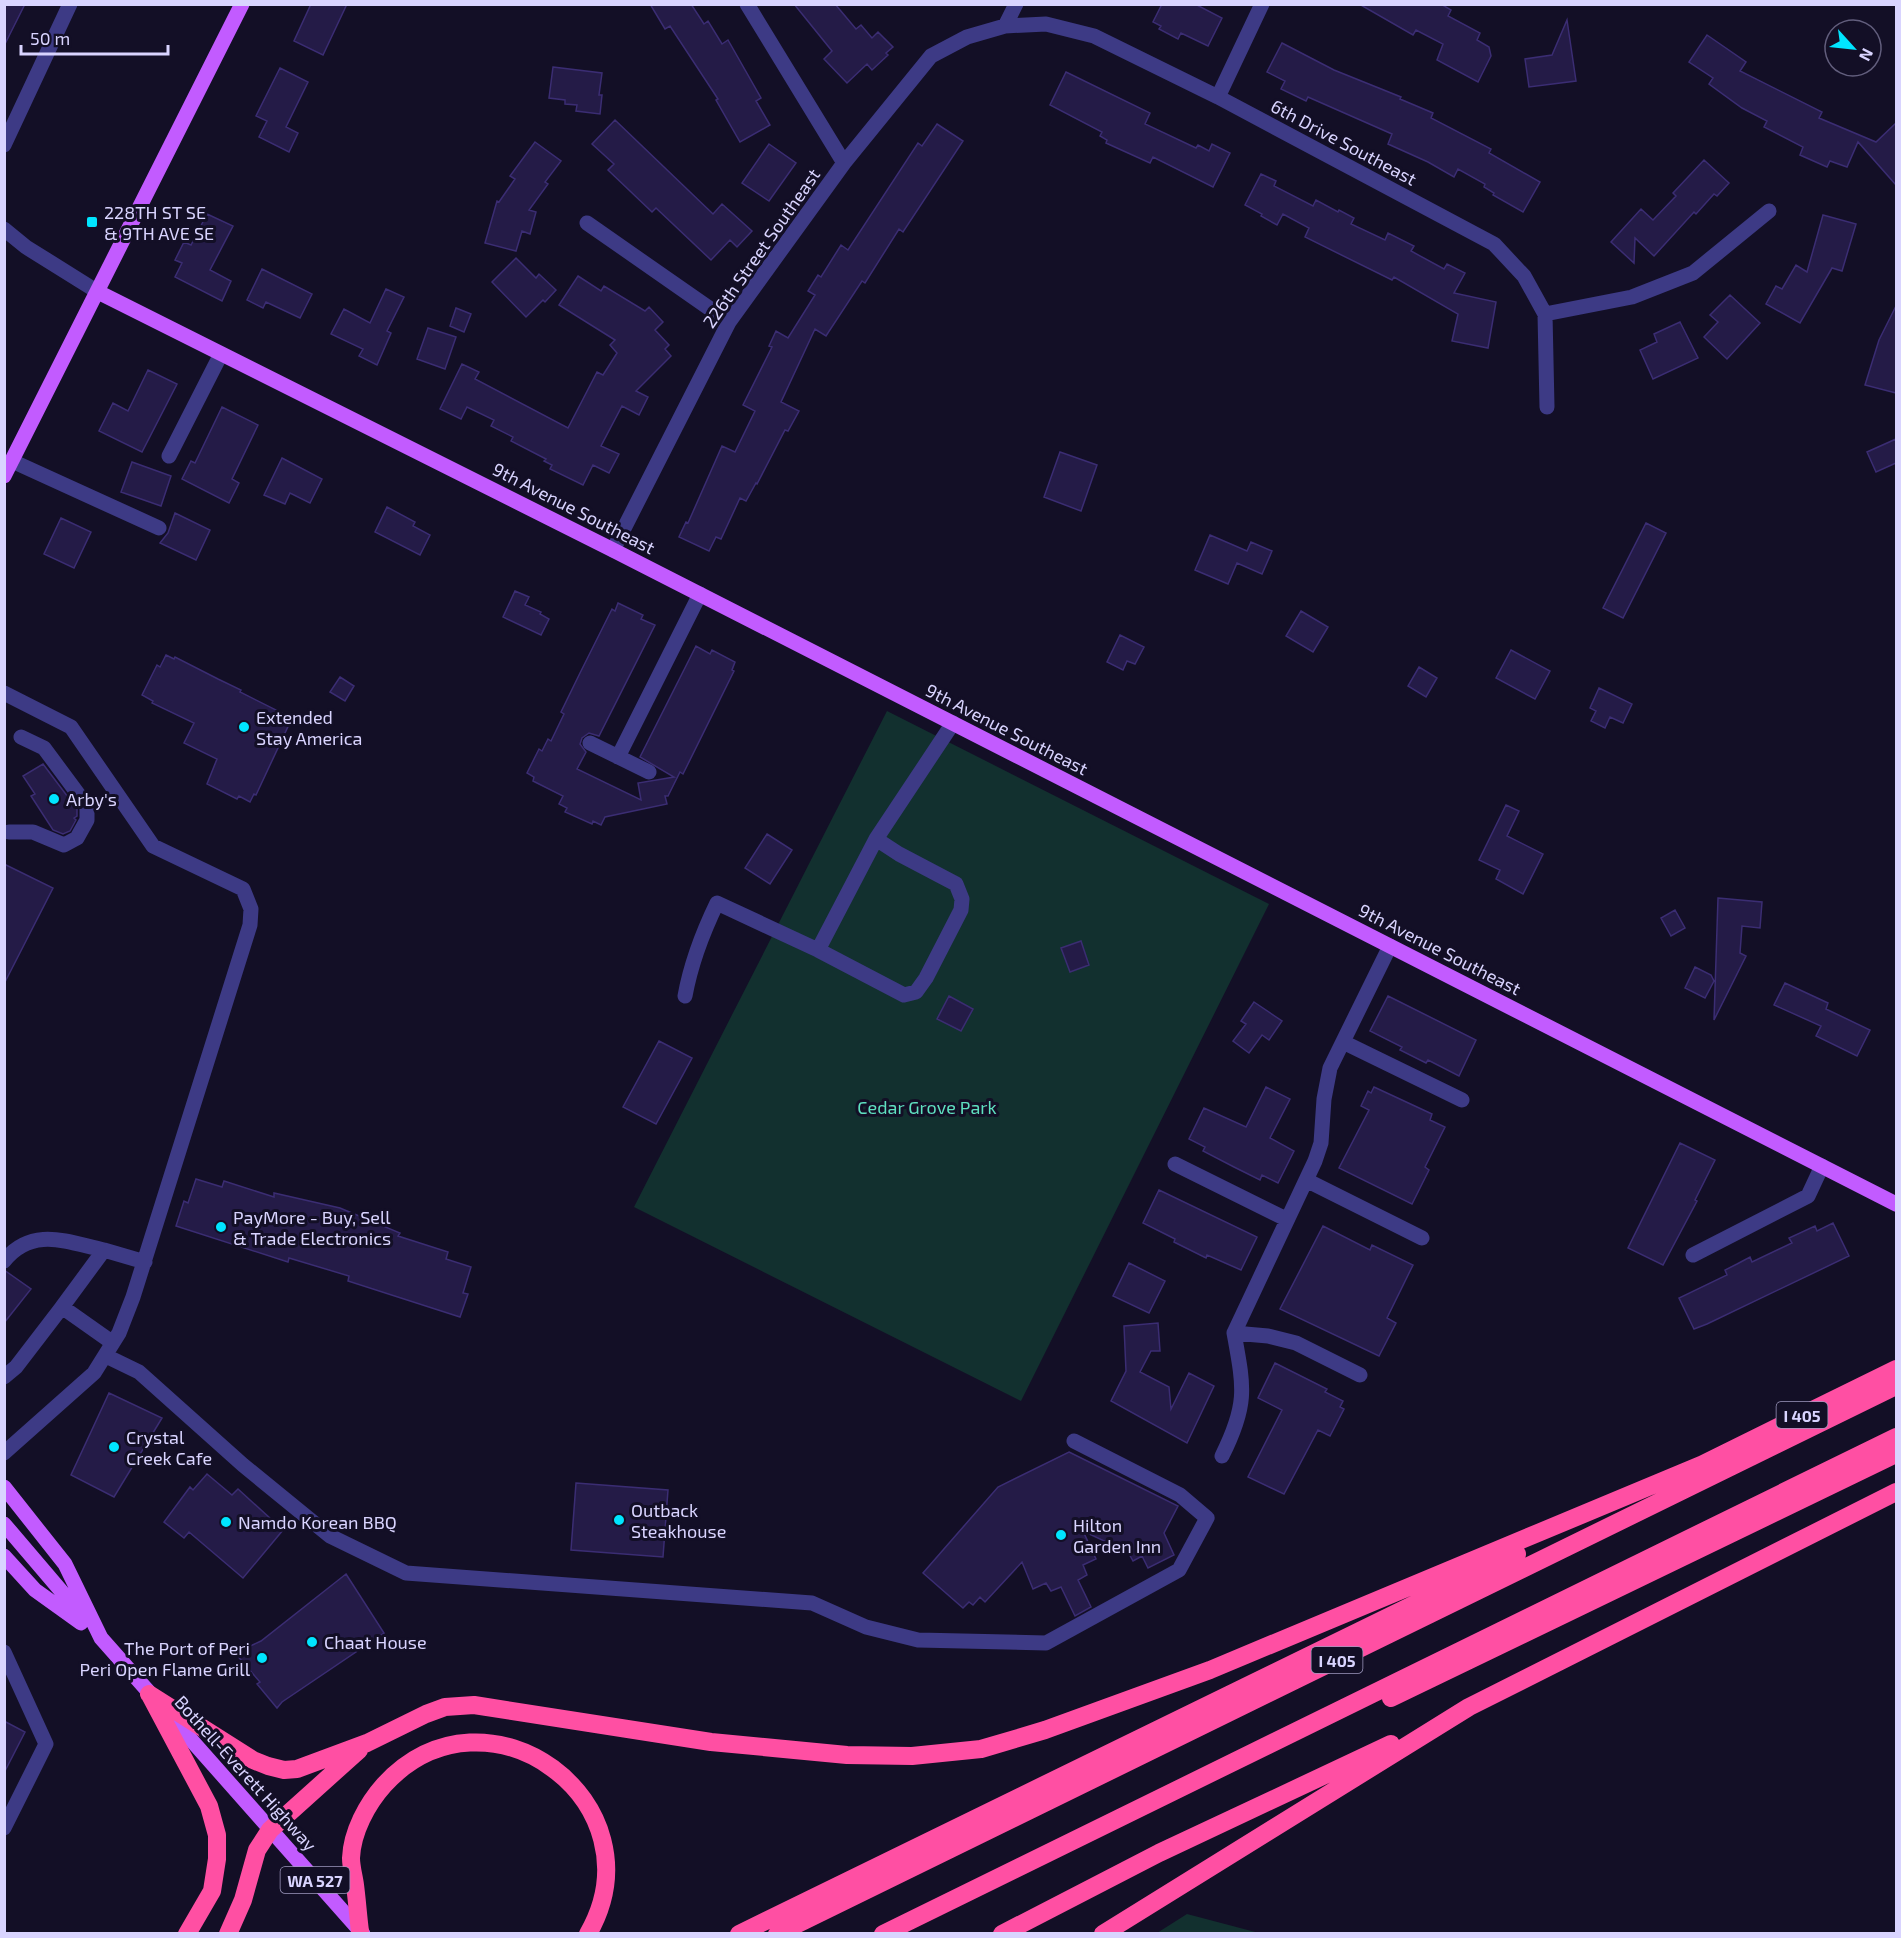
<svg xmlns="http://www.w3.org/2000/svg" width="1901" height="1938" font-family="'Exo 2',sans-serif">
<rect width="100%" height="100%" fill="#130f26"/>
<path fill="#12302f" d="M887 711 1269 904 1021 1401 634 1207Z
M1187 1914 1259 1933H1157Z"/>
<path fill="#241b47" stroke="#3b2d73" stroke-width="1.5" d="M4 4H25L4 46Z
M311 4H347L323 55 294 41Z
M650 4H691L704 24 708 21 722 44 728 40 761 98 756 101 770 125 740 142 716 100 718 99 670 26 665 29Z
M794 4H835L856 29 861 25 872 38 878 32 893 47 886 53 888 55 872 70 867 64 847 83 824 59 832 51Z
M1162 4H1195L1222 18 1208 46 1181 33 1178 39 1159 29 1161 26 1153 22Z
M1359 4H1441L1451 10 1448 16 1480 33 1477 40 1489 47 1491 56 1478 82 1437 60 1443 44 1416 30 1413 35Z
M1567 20 1576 81 1529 87 1525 59 1552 55Z
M1707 35 1746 62 1740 71 1822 112 1819 118 1876 142 1896 123V185L1858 142 1847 167 1830 161 1827 167 1800 155 1803 147 1764 127 1767 121 1742 108 1709 84 1713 78 1689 62Z
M1282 43 1334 70 1401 97 1400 99 1433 113 1431 118 1491 149 1489 153 1540 182 1523 212 1493 195 1494 193 1484 187 1485 184 1458 169 1454 177 1428 162 1388 144 1392 134 1308 97 1306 101 1281 89 1285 81 1267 72Z
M553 67 602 73 599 95H602L600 114 576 111 577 105 565 104V100L549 98Z
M280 68 308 82 286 127 298 133 289 152 259 137 267 121 256 116Z
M1066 72 1150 113 1145 124 1196 148 1198 145 1209 151 1212 144 1230 153 1213 187 1153 157 1150 163 1106 143 1107 140 1100 136 1102 132 1050 105Z
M615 120 713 214 722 204 752 231 737 247 730 240 711 260 656 208 652 212 608 170 614 164 592 144Z
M937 124 963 141 903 232 899 229 865 283 862 281 826 336 815 329 781 402 799 411 788 431 785 430 757 484 756 483 746 501 740 498 721 539 716 537 709 551 679 537 686 522 688 523 722 446 735 452 755 411 743 405 772 347 769 346 776 331 788 338 815 295 808 291 818 275 821 277 841 245 848 250 918 143 922 146Z
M535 142 561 161 545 182 548 184 529 210 536 212 530 234 522 231 516 251 485 243 497 201 499 202 515 179 510 176Z
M769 144 796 163 769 201 742 183Z
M1704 160 1729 183 1717 196 1714 194 1696 214 1694 212 1654 256 1635 238 1634 263 1611 242 1641 209 1653 220 1676 196 1673 193Z
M1261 174 1276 181 1274 186 1313 206 1316 200 1338 212 1339 210 1354 218 1351 224 1385 240 1388 233 1414 246 1411 251 1444 269 1447 264 1465 273 1454 293 1496 302 1488 348 1452 341 1458 314 1394 277 1392 280 1305 237 1309 228 1283 214 1277 225 1261 216 1262 214 1245 205Z
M207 214 233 226 210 270 231 281 222 301 175 277 182 263 175 260 184 242 191 245Z
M1823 215 1856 224 1842 271 1832 268 1800 323 1766 304 1776 286 1782 289 1796 265 1807 272Z
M516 258 536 278 539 274 556 290 545 302 543 300 526 317 492 282Z
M262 269 312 294 300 318 266 302 263 308 247 300Z
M578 276 601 291 604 286 645 311 649 307 663 322 655 330 669 345 665 349 671 356 636 391 648 397 639 415 622 406 601 446 619 454 609 473 593 465 583 485 550 469 552 465 544 461 546 459 511 441 513 437 491 426 494 420 467 407 461 419 440 409 462 364 479 372 475 379 568 428 597 372 603 375 617 353 610 345 615 340 559 305Z
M386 289 404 297 387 331 391 333 377 365 359 356 363 349 331 334 344 309 370 323Z
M1730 295 1760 323 1727 359 1704 337 1718 322 1710 315Z
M1896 306V393L1865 385 1879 340Z
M456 308 471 314 464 332 450 326Z
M1680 322 1698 358 1653 379 1640 350 1657 342 1654 334Z
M428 328 456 337 445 369 417 359Z
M148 370 177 384 142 452 99 431 113 403 128 411Z
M222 407 258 425 232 479 239 483 229 503 182 479 191 461 195 463Z
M1896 439V463L1876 472 1867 452Z
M1060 452 1097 465 1081 511 1044 497Z
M282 458 322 479 310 503 290 493 285 504 264 495Z
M132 462 171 476 161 506 121 492Z
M387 507 415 522 413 526 430 535 420 555 375 532Z
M175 513 210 530 196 560 160 543 168 533Z
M61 518 91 532 74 568 44 554Z
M1646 523 1666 533 1623 618 1603 608Z
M1210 535 1247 551 1251 542 1272 551 1262 574 1237 563 1228 584 1195 570Z
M515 591 529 597 525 605 541 612 540 614 549 619 541 635 503 617Z
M618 603 643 615 641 619 655 625 599 736 589 733 582 738 580 744 586 752 577 769 641 800 638 783 674 777 640 757 696 646 710 654 712 650 735 662 732 670 734 671 683 774 680 772 668 796H665L667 804 605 817 601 825 593 821 592 824 565 812 567 808 559 804 563 796 533 781 534 777 527 773 539 749 542 751 548 739 551 741 564 714 561 712 580 673 612 609 615 611Z
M1301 611 1328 627 1313 652 1286 636Z
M1120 635 1144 647 1135 664 1127 661 1123 670 1107 662Z
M1511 650 1550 671 1535 699 1496 678Z
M166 655 174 659 175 657 218 679 241 690 240 692 292 718 256 795 254 794 250 802 239 796 237 799 207 784 217 759 184 743 194 723 152 703 153 701 142 695 157 665 160 667Z
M1419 667 1437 678 1426 697 1408 686Z
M340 677 354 686 345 701 330 692Z
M1599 688 1632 704 1623 723 1610 717 1605 728 1591 721 1596 711 1590 708Z
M43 764 77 809V816L74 818 76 820 70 831 63 834 53 830 31 796 35 794 23 776Z
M1506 805 1519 811 1507 836 1543 854 1523 894 1496 879 1500 870 1479 860Z
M767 834 792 850 770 884 745 868Z
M4 864 53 888 4 984Z
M1718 898 1762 902 1760 928 1742 926 1740 953 1746 956 1714 1020Z
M1675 910 1685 928 1671 936 1661 918Z
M1081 941 1089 965 1070 972 1061 948Z
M1695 967 1711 975 1714 981 1705 998 1685 988Z
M1785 983 1828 1003 1826 1009 1870 1030 1857 1056 1816 1036 1821 1026 1774 1005Z
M949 996 973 1009 961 1031 937 1019Z
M1388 996 1476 1040 1459 1076 1428 1060 1426 1063 1400 1050 1402 1047 1370 1031Z
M1254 1002 1282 1021 1269 1040 1262 1035 1249 1053 1233 1041 1246 1024 1241 1021Z
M659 1041 692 1058 656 1124 623 1107Z
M1266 1087 1290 1099 1270 1138 1294 1151 1278 1183 1262 1175 1260 1180 1234 1167 1203 1151 1205 1147 1189 1139 1204 1108 1246 1127Z
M1374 1087 1432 1114 1430 1120 1445 1127 1425 1167 1429 1170 1412 1204 1339 1168 1369 1110 1361 1106 1368 1091 1371 1093Z
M1680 1143 1715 1160 1695 1200 1697 1201 1663 1265 1628 1248Z
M196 1179 222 1187 224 1181 274 1197V1193L340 1208 400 1233 398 1236 448 1252 446 1259 471 1267 463 1293 468 1294 460 1317 348 1281 349 1276 289 1258 288 1262 176 1226 184 1201 188 1203Z
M1159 1190 1257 1237 1241 1270 1207 1255 1206 1258 1174 1242 1175 1239 1143 1223Z
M1833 1223 1849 1256 1707 1324 1694 1329 1679 1298 1727 1275 1725 1270 1737 1264 1750 1257 1752 1262 1792 1243 1789 1238 1815 1226 1817 1231Z
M1323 1226 1370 1250 1372 1245 1413 1265 1387 1318 1396 1323 1379 1356 1280 1309Z
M1129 1263 1165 1281 1149 1313 1113 1296Z
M4 1270 31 1289 4 1323Z
M1158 1323 1160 1351H1151L1140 1372 1169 1387 1171 1409 1189 1373 1214 1386 1187 1443 1111 1401 1126 1371 1124 1326Z
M1275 1363 1327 1389 1325 1392 1343 1401 1340 1407 1344 1409 1330 1436 1318 1430 1284 1494 1248 1477 1282 1410 1258 1398Z
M109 1393 162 1418 114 1497 71 1475Z
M1069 1452 1178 1506 1164 1533 1174 1555 1148 1568 1142 1556 1133 1561 1128 1552 1083 1531 1096 1559 1083 1565 1087 1575 1078 1580 1091 1607 1075 1616 1061 1587 1051 1591 1046 1583 1033 1589 1022 1562 985 1602 980 1597 973 1605 969 1602 963 1608 923 1573 998 1487Z
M207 1474 232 1495 238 1489 283 1530 243 1578 189 1532 184 1538 164 1522 190 1487 193 1490Z
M576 1483 668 1490 663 1557 571 1550Z
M346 1574 384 1633 282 1702 277 1708 257 1684 260 1682 235 1653 261 1641Z
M4 1721 25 1732 4 1773Z"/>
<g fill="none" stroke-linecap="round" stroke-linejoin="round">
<path stroke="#3d3a85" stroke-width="15" d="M747 4 844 163
M1005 26 1016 4
M1218 97 1262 4
M4 145 70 4
M587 223 729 322
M4 229 26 247 98 292
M1545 314 1632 297 1693 273 1769 211
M169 456 221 354
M12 461 159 528
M613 550 729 322 844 163 931 56 967 37 1005 26 1046 24 1094 36 1218 97 1494 244 1524 276 1545 314 1547 407
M4 693 71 727 153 846 243 889 251 909 250 925 133 1297 119 1333 94 1373 4 1453
M590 743 649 772
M618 757 700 594
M9 832H33L64 845 77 838 87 820V806L44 748 21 737
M818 950 876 839 953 723
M685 996C691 963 702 934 717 903L818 950 904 995 916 992 926 978 961 910 962 899 956 884 899 854 876 839
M1343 1042 1462 1100
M1175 1164 1286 1219
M1306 1180 1422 1238
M1693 1255 1808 1196 1822 1166
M4 1261C32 1226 67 1242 104 1250
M62 1307 104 1250 145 1262
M1234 1333 1315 1161 1321 1143 1324 1099 1330 1068 1390 946
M1234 1333 1268 1336 1296 1343 1360 1375
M106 1356 139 1372 243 1465 330 1536 406 1573 812 1603 866 1627 918 1640 1046 1643 1179 1570 1207 1518 1180 1495 1074 1441
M4 1377 16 1367 62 1307 113 1343
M1222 1456C1248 1404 1244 1388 1234 1333
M4 1652 46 1744 4 1828"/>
<path stroke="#c25bff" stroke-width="15" d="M98 292 613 550 1896 1204
M4 476 242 4
M4 1487 65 1564 101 1638 363 1934
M4 1524 85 1619
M4 1556 35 1590 81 1623"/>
<path stroke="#ff4fa3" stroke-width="18" d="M1699 1466 1896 1369
M149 1694 253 1760 268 1766 284 1770 297 1769 367 1743 426 1714 445 1707 474 1705 711 1742 847 1755 912 1756 981 1749 1045 1730 1210 1670 1708 1462
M150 1695 209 1806 217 1835V1859L212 1891 187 1934
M1391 1698 1896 1454
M360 1931C358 1916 357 1900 355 1885 354 1877 351 1867 351 1858 352 1832 367 1804 384 1785 487 1673 663 1803 588 1934
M228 1934 243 1900 257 1850 270 1830 359 1750
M739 1934 1517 1554
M777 1934 1896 1386
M883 1934 1896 1437
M1002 1934 1159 1853 1391 1744
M1103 1934 1469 1707 1896 1492"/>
</g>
<g fill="#00e5ff" stroke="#130f26" stroke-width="2">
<rect x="86" y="216" width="12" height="12" rx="3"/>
<circle cx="244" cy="727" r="6"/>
<circle cx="54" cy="799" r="6"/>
<circle cx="221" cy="1227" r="6"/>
<circle cx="114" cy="1447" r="6"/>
<circle cx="619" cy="1520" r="6"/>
<circle cx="226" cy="1522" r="6"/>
<circle cx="1061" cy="1535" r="6"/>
<circle cx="312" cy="1642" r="6"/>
<circle cx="262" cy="1658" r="6"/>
</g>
<g text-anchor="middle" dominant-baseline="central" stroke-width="6" stroke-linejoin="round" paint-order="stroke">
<g fill="#130f26" stroke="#9e99be" stroke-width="1.5">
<rect x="1776.5" y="1402" width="51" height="26" rx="4.5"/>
<rect x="1311.5" y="1647" width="51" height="26" rx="4.5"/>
<rect x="280.5" y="1867" width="69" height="26" rx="4.5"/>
</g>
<g font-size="16" font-weight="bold" fill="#d9d4ff">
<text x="1802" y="1415">I 405</text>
<text x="1337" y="1660">I 405</text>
<text x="315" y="1880">WA 527</text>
</g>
<g font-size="18" fill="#d9d4ff" stroke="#130f26">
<text transform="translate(1344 142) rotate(28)">6th Drive Southeast</text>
<text transform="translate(761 248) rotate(-55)">226th Street Southeast</text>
<text transform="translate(574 508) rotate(27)">9th Avenue Southeast</text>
<text transform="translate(1007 729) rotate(27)">9th Avenue Southeast</text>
<text transform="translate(1440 949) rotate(27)">9th Avenue Southeast</text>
<text transform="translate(246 1773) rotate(48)">Bothell-Everett Highway</text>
</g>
<g font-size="18" fill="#d9d4ff" stroke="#130f26" text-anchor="start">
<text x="104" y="212">228TH ST SE<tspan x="104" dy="21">&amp; 9TH AVE SE</tspan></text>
<text x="256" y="717">Extended<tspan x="256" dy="21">Stay America</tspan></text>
<text x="66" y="799">Arby's</text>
<text x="233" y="1217">PayMore - Buy, Sell<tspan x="233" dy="21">&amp; Trade Electronics</tspan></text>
<text x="126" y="1437">Crystal<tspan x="126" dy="21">Creek Cafe</tspan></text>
<text x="631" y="1510">Outback<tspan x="631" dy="21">Steakhouse</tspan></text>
<text x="238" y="1522">Namdo Korean BBQ</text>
<text x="1073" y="1525">Hilton<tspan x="1073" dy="21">Garden Inn</tspan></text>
<text x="324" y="1642">Chaat House</text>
<text x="250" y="1648" text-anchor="end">The Port of Peri<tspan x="250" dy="21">Peri Open Flame Grill</tspan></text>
</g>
<g font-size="18" fill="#5fe0c0" stroke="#130f26">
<text x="927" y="1107">Cedar Grove Park</text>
</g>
</g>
<rect width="1901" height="1938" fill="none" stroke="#d9d4ff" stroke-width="12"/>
<g transform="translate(1853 48) rotate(117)"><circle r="28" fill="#130f26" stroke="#625e7d" stroke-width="1.5"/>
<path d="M0-4.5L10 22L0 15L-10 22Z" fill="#00e5ff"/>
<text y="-9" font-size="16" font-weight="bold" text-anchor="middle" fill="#d9d4ff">N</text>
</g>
<path d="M21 45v9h147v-9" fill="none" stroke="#d9d4ff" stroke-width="3"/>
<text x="30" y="45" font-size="18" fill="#d9d4ff" stroke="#130f26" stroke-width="4.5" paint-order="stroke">50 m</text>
</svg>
